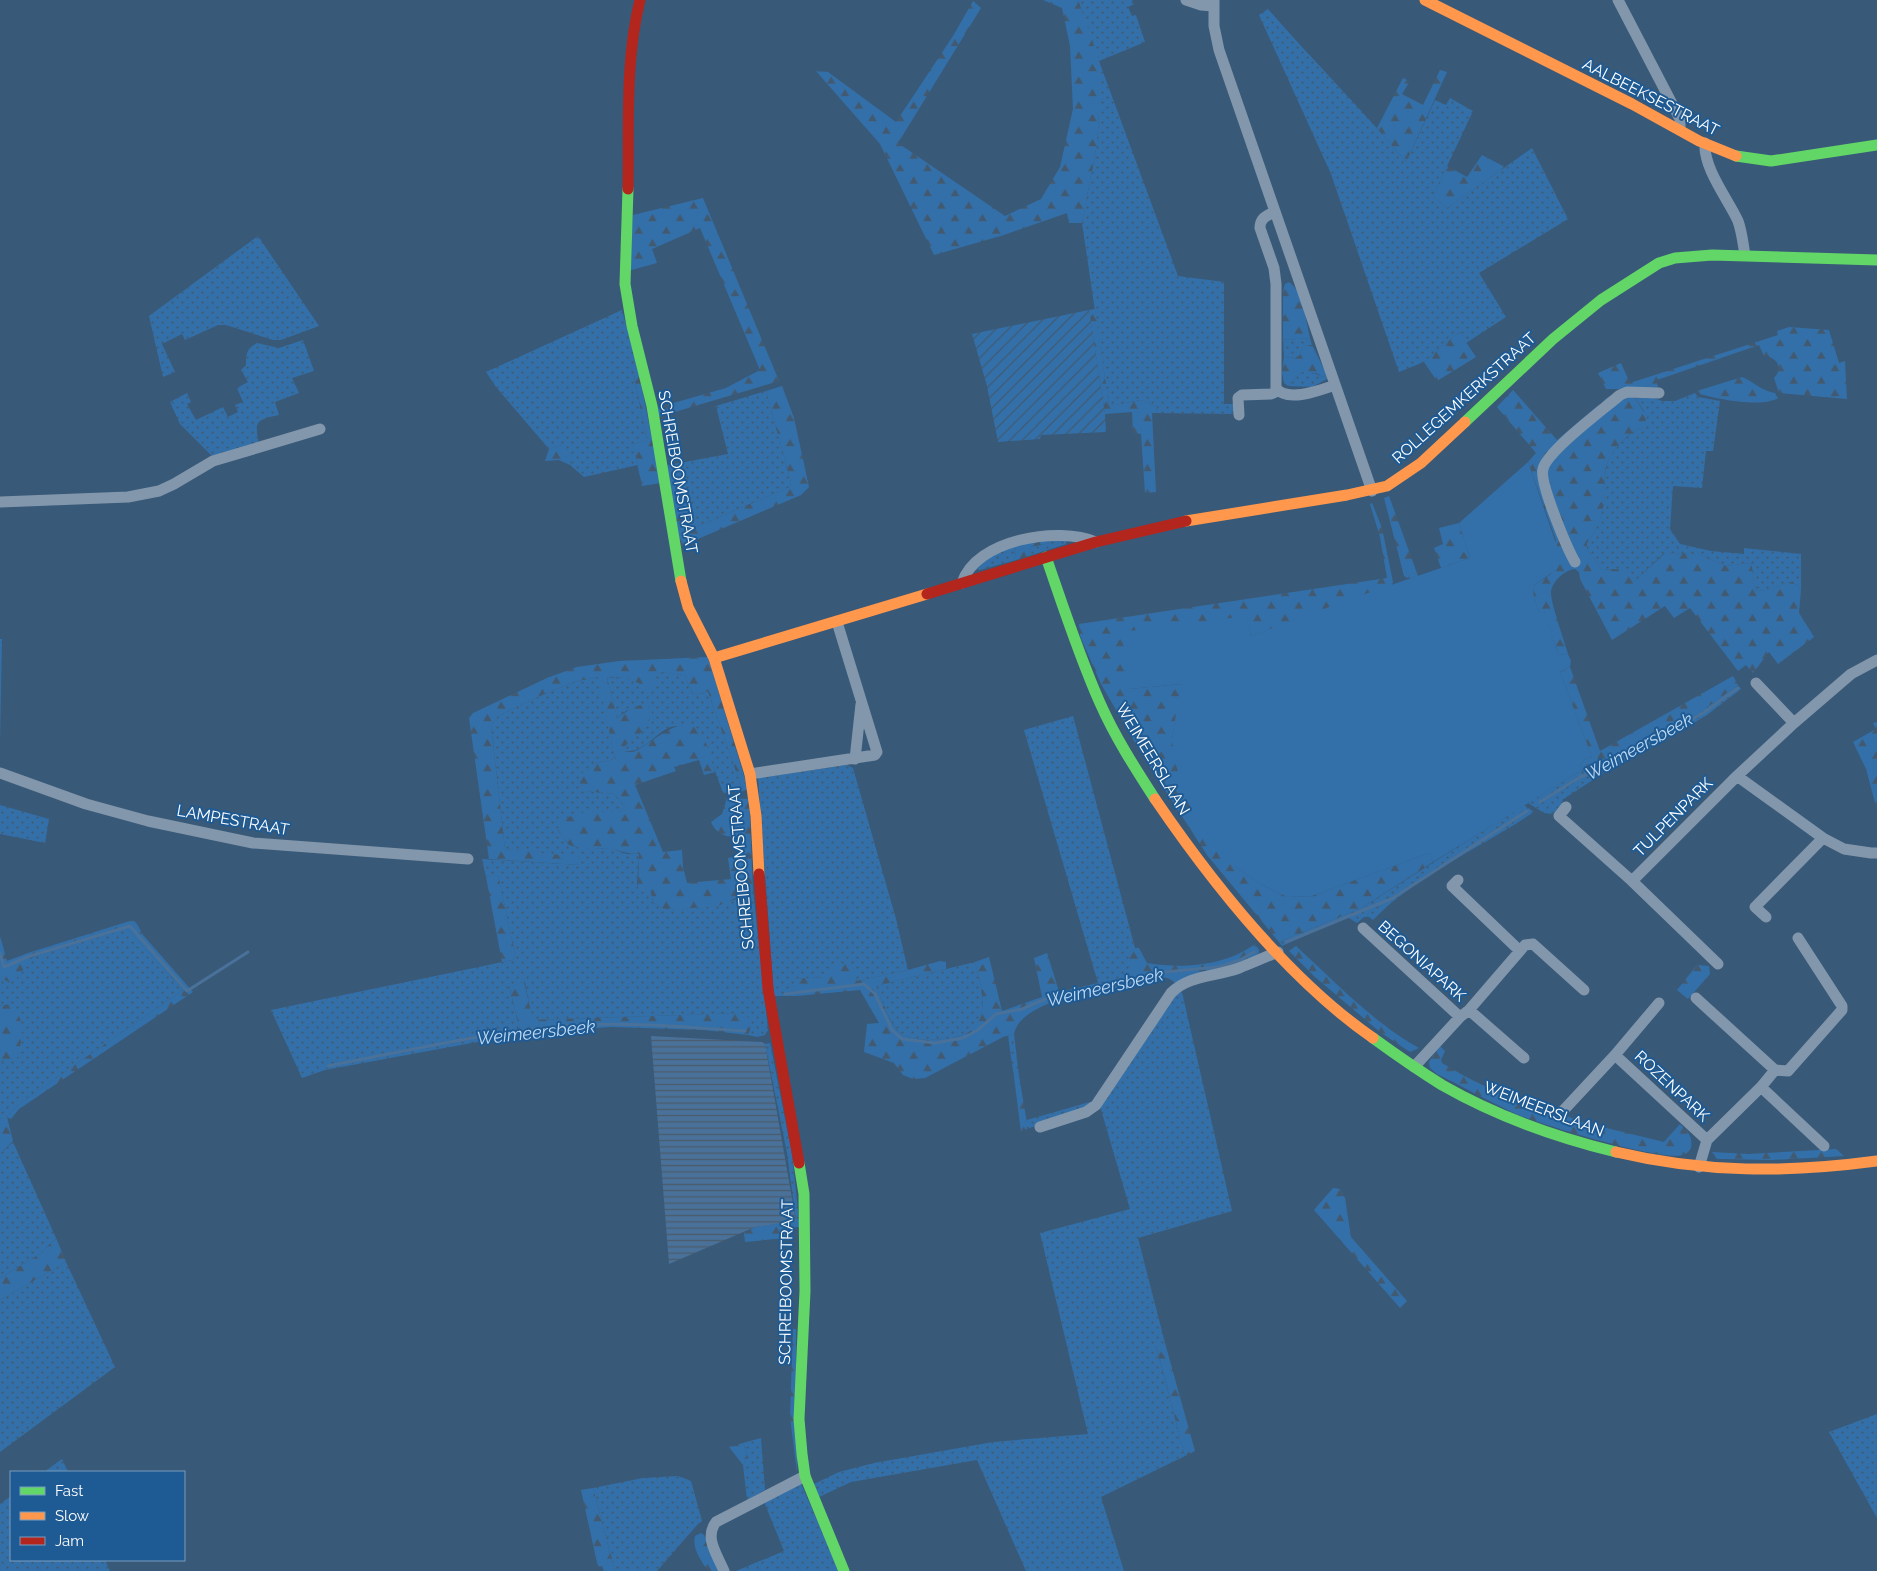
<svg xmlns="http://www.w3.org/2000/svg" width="1877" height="1571" font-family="Raleway,sans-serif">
<defs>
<pattern id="grass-dots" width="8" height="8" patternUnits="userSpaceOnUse" patternTransform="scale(1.25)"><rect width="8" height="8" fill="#3370a9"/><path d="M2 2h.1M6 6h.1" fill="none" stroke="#425a71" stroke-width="1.8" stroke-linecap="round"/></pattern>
<pattern id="forest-firs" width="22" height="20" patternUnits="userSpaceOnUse" patternTransform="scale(1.25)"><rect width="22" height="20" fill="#3370a9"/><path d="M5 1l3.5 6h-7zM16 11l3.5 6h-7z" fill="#425a71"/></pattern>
<pattern id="garden-furrows" width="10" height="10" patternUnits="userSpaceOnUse" patternTransform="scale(1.25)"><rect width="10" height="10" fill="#3370a9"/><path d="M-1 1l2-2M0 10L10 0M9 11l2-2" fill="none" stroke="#425a71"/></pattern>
<pattern id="water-rules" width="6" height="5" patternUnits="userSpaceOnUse" patternTransform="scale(1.25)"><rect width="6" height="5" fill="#497199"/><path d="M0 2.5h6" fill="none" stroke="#4b5b6b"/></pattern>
</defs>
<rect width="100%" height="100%" fill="#395978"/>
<path fill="url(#grass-dots)" d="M1078 0H1132L1134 4 1128 7 1132 16 1136 15 1145 42 1099 61 1178 276 1224 282V404H1234V414L1156 413 1157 407 1141 400 1109 406 1082 223 1097 144 1099 113 1082 11Z
M1268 9C1313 61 1362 109 1406 162L1435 100 1446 105 1450 98 1473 111 1433 196 1447 208 1532 148 1568 219 1479 273 1506 317 1466 343 1459 332 1424 362 1399 372 1331 174 1259 15Z
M258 236 319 326 281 340H273L226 325H218L185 340 182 334 162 344 175 372 163 377 149 316Z
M622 310 639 374 634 376 647 440 633 444 638 465 584 477 570 465 571 461 562 445 549 449 496 387 486 372Z
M1310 338 1312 345 1303 346 1300 355 1296 358 1284 357 1283 340Z
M303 340 314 371 292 378 299 393 275 402 279 415C254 420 255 422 259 445L213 457 180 424 170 402 187 393 191 402 187 404 196 420 223 407 228 417 238 412 235 405 243 402 237 388 248 382 241 370 246 365C246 354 246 349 257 343L279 348Z
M1309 371 1323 377 1327 375V379L1312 387 1288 386 1302 372Z
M766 391 791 482 790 487 687 531 674 464 728 454 716 406Z
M1695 393 1698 397 1720 401 1713 451H1706L1702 488 1673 486 1670 529 1680 544 1711 551 1744 554V548L1801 554V589C1788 577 1787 584 1774 588 1769 590 1762 590 1757 591 1751 582 1755 571 1750 563L1726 566 1699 554 1664 553 1636 580 1613 569 1602 570 1587 549V543C1598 528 1604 511 1605 492 1605 481 1604 472 1608 461 1612 449 1630 434 1640 427L1644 411 1633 395 1649 396 1662 401H1675Z
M1050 539 1066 541V544L1032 555 1030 547 1051 543Z
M1015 544 1016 560 980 570 977 569 980 562Z
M0 639H2L0 742Z
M658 672 684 675 693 694 696 695 708 691 743 791 723 793 702 735C695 733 684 726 676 726 658 727 646 754 624 751V746L646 728 627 710 617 718 607 678 625 677 655 688V679Z
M599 677 615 759 593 764 586 791 614 794 625 806 619 812H605L558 830 569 845 576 847 612 849 627 854H639L637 884 641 892H651L653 902 659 907 669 910 734 900 753 890 768 1030 765 1035 757 1037 748 1035 751 1027 741 1013 532 1020 525 982 509 986 521 1034 325 1070 302 1078 271 1010 513 960 515 954 498 875 486 877 482 859 580 865V858L505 849 491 725 498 716 544 694 577 681Z
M1738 685 1741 689 1707 715 1668 738 1602 774 1562 800 1564 803 1553 814 1544 813 1528 803 1582 770 1585 775 1688 720Z
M1073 716 1135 948 1129 953V975L1121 977 1122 987 1061 998 1060 992 1098 983 1024 730Z
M847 765 853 768 896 919 908 970 857 981 825 977 795 979 797 996H774L758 778Z
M0 805 49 819 45 843 0 834Z
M1524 805 1534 812C1481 848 1418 874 1373 920L1369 917H1364L1357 923 1349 918H1345L1282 946 1279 942 1363 907Z
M126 928 183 990 23 1101 6 1117 0 1119V1061H4L21 1022 2 1005 0 1006V977L3 978 33 957Z
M975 962C981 986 994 1025 961 1036 955 1038 948 1038 942 1039 930 1041 911 1040 901 1034 891 1027 881 997 876 986Z
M1181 988 1232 1211 1138 1238 1165 1343 1156 1346 1185 1456 1101 1497 1124 1571H1026L977 1460 851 1482 819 1497 814 1484 839 1472 874 1463 993 1442 1088 1434 1040 1233 1130 1209 1100 1106 1174 994Z
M1014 1034 1019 1076 1014 1077 1008 1036Z
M770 1043 792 1154 799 1220 796 1221 787 1153 765 1044Z
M1093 1101V1104L1027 1129V1120Z
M13 1142 56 1238 40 1254 0 1278V1154Z
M66 1262 115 1367 0 1452V1300Z
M1877 1414V1518L1829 1432Z
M761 1438 765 1490 747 1500 743 1465C749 1457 746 1451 743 1443Z
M62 1459 68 1472H44Z
M678 1476 691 1481 702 1521 697 1525 657 1571H615L593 1488 643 1478Z
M801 1484 840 1571H736L784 1551 765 1504 766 1501Z
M11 1496V1560H105L110 1571H0V1504Z"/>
<path fill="url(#forest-firs)" d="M1043 0H1078L1099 60V113L1097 144 1082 223H1069L1067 213 1004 235 934 255 880 144 816 71 828 72 896 122 953 36 973 1 981 8 898 143 1005 216 1041 199 1060 167 1073 109 1070 46 1062 8Z
M1440 70 1447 72 1406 162 1377 128 1403 78 1410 81 1402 94 1423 105Z
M1482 155 1505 167 1447 208 1433 196 1447 166 1467 177Z
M703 198 779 381 658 417 656 408 726 388 760 370 700 228 652 249 657 263 628 271 633 215Z
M1289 282C1304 293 1306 321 1310 338L1283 340V291L1285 284Z
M1095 309 1109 406 1141 400 1157 407 1156 413H1152L1156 492 1145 493 1141 434 1133 433 1132 412 1105 414 1089 310Z
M1789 327 1829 330 1839 363 1845 361 1847 399 1779 393 1774 378C1784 368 1777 357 1764 356L1759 345 1657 380 1658 389H1606L1598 373 1621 363 1630 383 1778 335 1777 331Z
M1459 332 1476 357 1437 381 1424 362Z
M1312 345 1327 375 1323 377 1316 373 1302 372 1288 386 1284 383 1282 372 1284 357 1296 358 1300 355 1303 346Z
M639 374 661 483 642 486 633 444 647 440 634 375Z
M1742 377C1754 382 1762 391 1775 393L1778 398C1763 408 1717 399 1700 394L1697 391Z
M782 386 794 418 809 487 801 495 679 547 667 465 674 464 687 531 790 487 791 482 766 391Z
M1513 390 1557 440 1608 397 1633 395 1647 417C1644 427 1636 429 1629 435 1622 441 1613 451 1609 459 1603 470 1605 482 1605 493 1604 512 1598 528 1587 543V549L1602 570 1620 569 1636 580 1665 553 1699 554 1726 566 1750 563C1755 571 1751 582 1757 591 1762 590 1769 590 1774 588 1787 584 1788 577 1801 589L1799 613 1814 637 1778 664 1769 652 1753 673 1746 665 1738 671 1690 608 1674 618 1665 606 1612 640 1580 579 1579 572 1575 569C1565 570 1552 581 1551 592 1550 601 1565 643 1568 654L1558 655 1544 611 1539 613 1534 598 1533 586 1551 574 1556 540 1528 462 1536 453 1497 407Z
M562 445C570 449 572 457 570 465L559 460 545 461 549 449Z
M1389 496 1418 576 1409 579 1404 576 1384 498Z
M1372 503 1382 528 1393 582 1392 585 1251 636 1246 617 1129 689 1182 684 1172 738 1236 867 1257 882 1287 897 1312 896 1429 853 1433 862 1361 908 1279 942 1207 855 1140 751 1101 684 1080 636 1079 624 1387 578 1380 537 1370 504Z
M1459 523 1470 558 1441 568 1434 548 1443 544 1439 528Z
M1050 539 1051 543 1030 547 1032 555 1016 560 1015 544Z
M708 657 748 789 743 791 708 691 696 695 693 694 684 675 659 672 655 679V688L649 691C643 688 641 684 636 682 627 676 616 677 607 678L617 718C626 712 635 705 646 704L652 713 646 728 625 746 624 751C628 752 632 753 635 751 651 744 684 710 700 732 708 742 711 760 715 772L704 775 699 760 674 767 676 771 635 785 663 852 682 850 683 867 687 883 731 879 728 858 744 855 742 836C729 838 717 836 711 822L722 814 727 798 749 799 753 890 718 906 669 910 659 907 653 902 651 892H641L638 890 639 854C627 854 622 851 611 849 599 847 583 851 571 845 566 842 561 835 558 830L560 822C583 807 594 813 619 812L625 806 614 794 586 791 580 787 579 776 593 764 615 759 598 677 577 681 544 694 498 716 491 726 505 849 580 857V865L489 859 469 718 473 713 547 678 577 667 619 661Z
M1570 667 1600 751 1733 676 1738 685 1692 718 1585 775 1580 766 1585 759 1592 757 1560 672Z
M1877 722V810L1866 769 1853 742 1876 729 1873 723Z
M498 875 515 954 513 960 502 962 486 877Z
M133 920 137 924 143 935 193 992 19 1109 11 1119 7 1117 13 1141 0 1154V1119L6 1117 23 1101 183 990 126 928 33 957 16 979 10 983 0 977V936L7 961 28 953Z
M1255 944 1259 950 1258 956 1175 983C1164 972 1152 979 1139 984 1134 986 1128 986 1122 987L1121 976 1129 975V953L1135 948H1139L1147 963C1182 969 1226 966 1255 944Z
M1296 946C1332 979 1376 1025 1419 1048L1410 1052 1380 1032 1315 977 1289 951Z
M1047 953 1061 998C1044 1006 1018 1014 1014 1034L1003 1037 925 1078 913 1079 903 1075 894 1063 864 1052 867 1024 879 1023 860 990 797 996 794 979 825 977C831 968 836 966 846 964L854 970 857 981 908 970 940 961 946 962V969L876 986C881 997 891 1028 901 1034 911 1040 930 1041 942 1039 948 1038 955 1038 961 1036 994 1024 981 986 975 962L989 957 1002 1011 1042 997 1034 958Z
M1697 965 1709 966 1710 974 1688 999 1677 990Z
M524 982 533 1020 741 1013 750 1019 751 1027 748 1035 704 1030 611 1027 521 1034 509 985Z
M9 1004C27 1014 22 1043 17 1059L0 1061V1006Z
M1440 1046 1445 1051 1441 1060 1442 1063C1476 1084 1512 1099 1550 1113L1551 1110 1582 1122 1664 1142 1680 1124C1688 1132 1693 1136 1691 1148 1689 1151 1687 1154 1683 1155 1662 1162 1540 1124 1516 1114 1490 1102 1464 1087 1437 1074L1430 1068 1429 1062Z
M1019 1076 1027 1123V1129L1021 1132 1014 1077Z
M1836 1149 1844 1156 1772 1160 1723 1159H1717L1712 1152 1748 1154Z
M1333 1188 1340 1189 1345 1198 1351 1237 1407 1301 1400 1308 1314 1210Z
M799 1220V1227L786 1228V1238L745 1242 744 1233 755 1227Z
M56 1238 66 1262 0 1300V1278L40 1254Z
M793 1329H796L797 1473 790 1417Z
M1165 1343 1195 1451 1185 1456 1156 1345Z
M743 1443C746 1451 749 1457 743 1465L729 1447Z
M593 1488 615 1571H604L602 1566 598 1567 581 1490Z
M701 1533 704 1535 721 1571H708C701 1560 692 1549 695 1536Z"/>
<path fill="#3370a9" d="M1528 462 1561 558 1557 569 1533 586 1534 598 1539 613 1544 610 1558 655 1568 654 1571 661 1570 667 1560 672 1592 757 1585 759 1580 766 1582 770 1433 862 1429 853 1312 896 1287 897 1257 882 1236 867 1203 828 1184 796 1174 756 1172 738 1181 684 1129 689 1122 632 1246 616 1251 636 1359 596 1470 558 1459 523Z"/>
<path fill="url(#garden-furrows)" d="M1089 310 1105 414 1106 432 1041 435 1040 439 998 442 987 386 972 334Z"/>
<path fill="url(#water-rules)" d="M651 1036 762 1042 765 1044 796 1221 755 1227 669 1264Z"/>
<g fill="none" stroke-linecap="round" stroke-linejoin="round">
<path stroke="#497199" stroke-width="3" d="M1540 802 1580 777 1606 767 1666 734 1703 713 1738 688
M1286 942 1393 898 1527 811
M0 953 4 967 27 957 130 926 187 991 248 952
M785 994 864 984 875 994 892 1030 902 1039 935 1043 963 1038 978 1030 996 1014 1022 1009 1055 995 1136 982 1165 972 1218 967 1240 960 1254 952
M328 1066C412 1050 497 1029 583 1025 637 1022 691 1028 745 1031"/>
<path stroke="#8297ab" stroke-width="11" d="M1186 0 1201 5 1213 6
M1214 0V26L1219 50 1372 491
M1618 0 1680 119V129
M1705 143C1703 168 1728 199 1738 221 1742 232 1743 244 1745 255
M1274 212C1266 216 1260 218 1260 228L1274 268 1276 284V388C1287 403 1321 390 1335 385
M1239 415 1238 398 1242 395 1271 394 1278 391
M0 502 128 497 159 491 174 484 213 461 320 429
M1575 562C1567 548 1539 482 1543 469 1547 451 1604 409 1620 395L1627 392 1659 393
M962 583C976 539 1059 526 1096 542
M1756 683 1794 723
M855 759 861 704
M0 773 86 804 148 821 253 843 468 859
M750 774 875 755 877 752 837 622
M1737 776 1823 838 1844 849 1871 853H1877
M1566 807 1559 816 1632 881 1718 964
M1458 880 1452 886 1520 951
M1632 881 1737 776 1794 723 1851 674 1877 660
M1766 917 1755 907 1823 838
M1363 928 1460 1017
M1696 998 1775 1070 1761 1087 1707 1140 1699 1167
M1469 1010 1524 1058
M1615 1055 1707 1140
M1414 1067 1460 1017 1469 1010 1525 945 1533 944 1584 990
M1775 1070 1788 1071 1842 1010V1006L1798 938
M1761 1087 1824 1146
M1561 1113 1615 1055 1659 1003
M1040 1127 1086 1112 1096 1105 1171 993C1189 975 1215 977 1239 968 1252 963 1265 957 1278 952
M724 1571C717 1554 704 1538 716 1522L805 1476"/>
<path stroke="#63d668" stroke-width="11" d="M1736 156 1771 161 1877 145
M628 189 625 284 632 326 652 406 681 581
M1465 422 1553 339 1601 300 1659 263 1675 258 1712 255 1877 260
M1046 557C1063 606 1079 656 1100 703 1115 737 1135 768 1155 799
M1373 1038C1395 1054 1418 1070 1442 1085 1496 1116 1555 1137 1616 1152
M799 1163 804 1194 805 1291 799 1419 802 1454 805 1476 844 1571"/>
<path stroke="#ff974d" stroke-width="11" d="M1425 0 1632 104 1699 141 1736 156
M1186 521 1347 495 1387 486 1421 463 1465 422
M681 581 688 607 714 658 750 774 756 816 759 874
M714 658 927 594
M1155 799C1213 884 1288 979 1373 1038
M1616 1152C1704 1173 1787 1173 1877 1161"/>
<path stroke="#b3261e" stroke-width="11" d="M628 189C629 127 625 60 640 0
M927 594 1096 542 1186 521
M759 874 768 989 799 1163"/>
</g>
<g text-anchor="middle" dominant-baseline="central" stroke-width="4" stroke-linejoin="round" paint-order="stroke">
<g font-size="16" fill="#fff" stroke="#1e5a93">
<text transform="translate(1651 97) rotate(27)">AALBEEKSESTRAAT</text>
<text transform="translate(1464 398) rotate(-42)">ROLLEGEMKERKSTRAAT</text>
<text transform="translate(678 472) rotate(80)">SCHREIBOOMSTRAAT</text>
<text transform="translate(1153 759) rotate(59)">WEIMEERSLAAN</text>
<text transform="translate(1673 817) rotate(-45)">TULPENPARK</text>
<text transform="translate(233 820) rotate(10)">LAMPESTRAAT</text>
<text transform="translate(741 867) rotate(-95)">SCHREIBOOMSTRAAT</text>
<text transform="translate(1422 961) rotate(42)">BEGONIAPARK</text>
<text transform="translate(1672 1086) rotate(43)">ROZENPARK</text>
<text transform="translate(1544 1109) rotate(21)">WEIMEERSLAAN</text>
<text transform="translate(786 1282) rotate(-89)">SCHREIBOOMSTRAAT</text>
</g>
<g font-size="18" font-style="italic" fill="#bddaf5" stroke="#1e5a93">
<text transform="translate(1639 746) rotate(-29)">Weimeersbeek</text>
<text transform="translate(1105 987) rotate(-13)">Weimeersbeek</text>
<text transform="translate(536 1032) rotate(-6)">Weimeersbeek</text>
</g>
</g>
<rect x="10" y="1471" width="175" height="90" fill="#1e5a93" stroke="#789cbe"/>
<rect x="20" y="1487" width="25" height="8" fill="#63d668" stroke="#789cbe"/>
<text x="55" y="1496" font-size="15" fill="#ffffff">Fast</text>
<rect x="20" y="1512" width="25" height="8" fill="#ff974d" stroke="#789cbe"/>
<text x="55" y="1521" font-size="15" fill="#ffffff">Slow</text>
<rect x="20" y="1537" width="25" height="8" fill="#b3261e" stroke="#789cbe"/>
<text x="55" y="1546" font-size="15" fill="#ffffff">Jam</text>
</svg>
